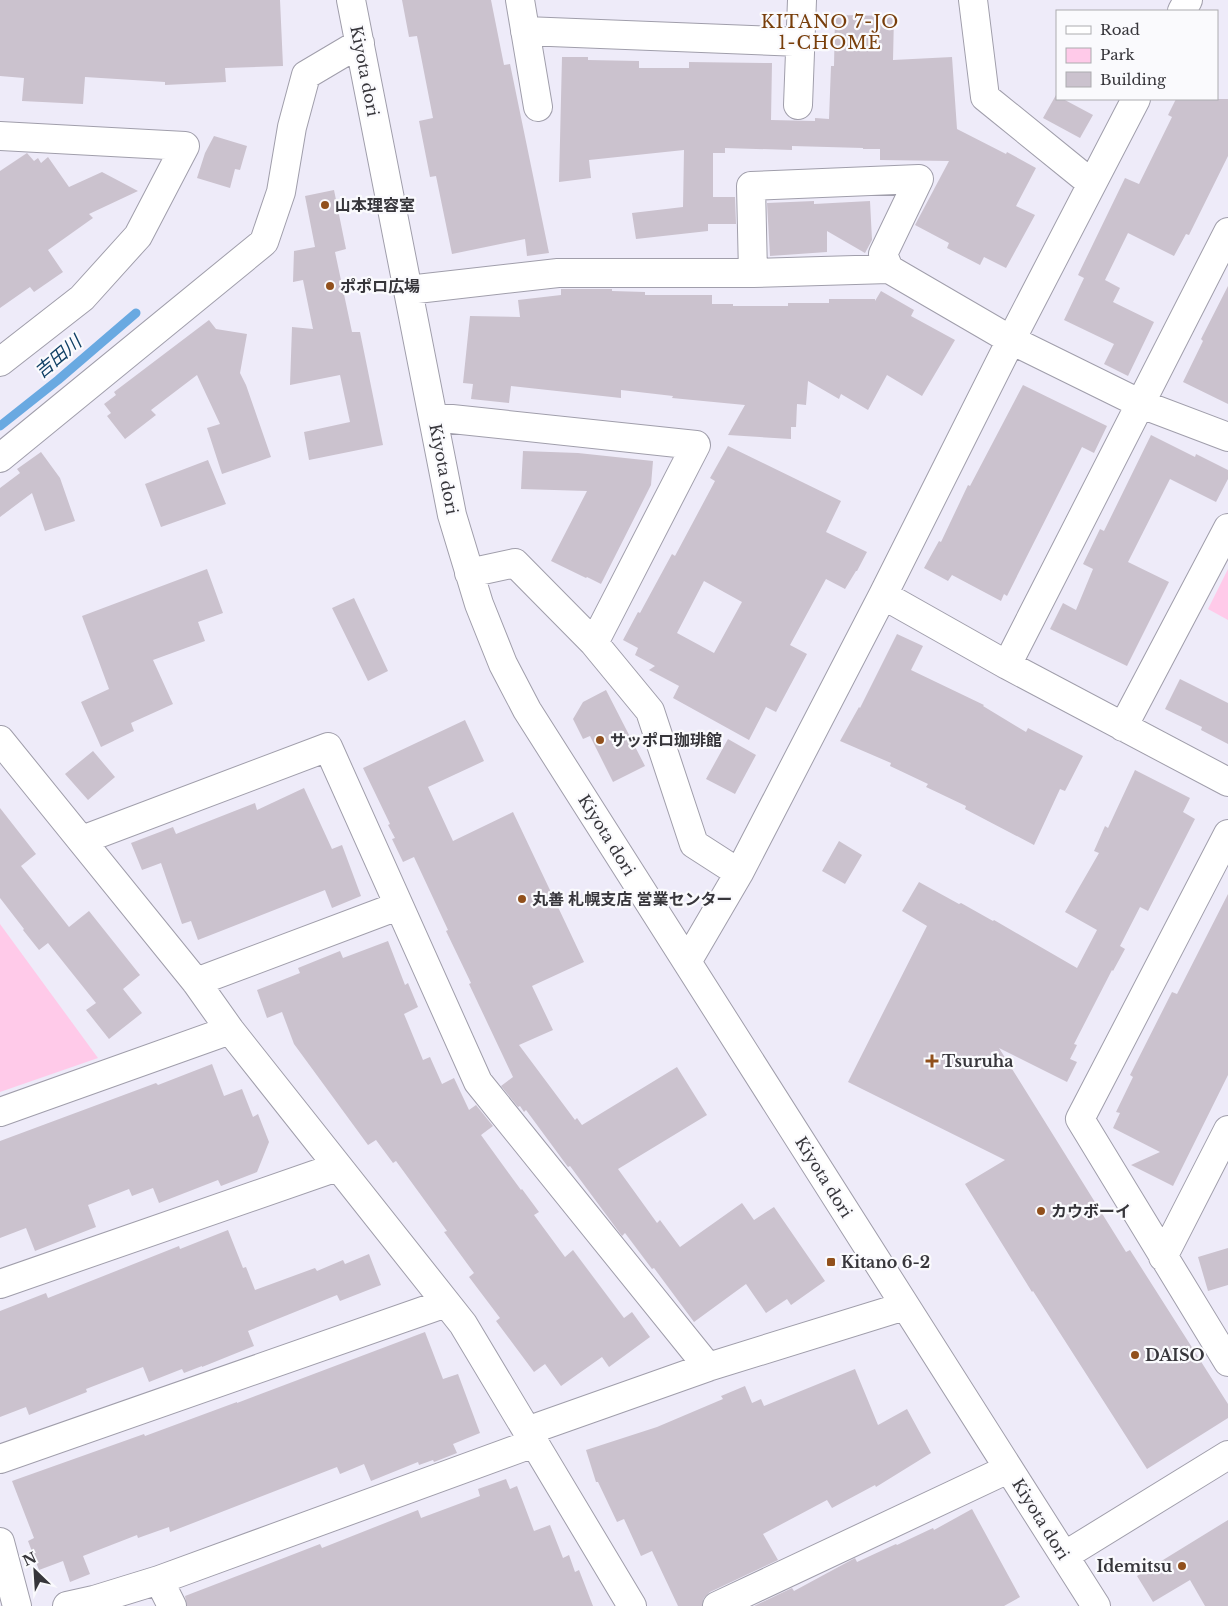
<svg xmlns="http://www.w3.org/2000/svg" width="1228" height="1606" font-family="'Libre Baskerville','Noto Sans JP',serif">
<rect width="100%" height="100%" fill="#eeebf9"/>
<path fill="#ffcae9" d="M1228 569V620L1208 609Z
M0 924 98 1058 0 1092Z"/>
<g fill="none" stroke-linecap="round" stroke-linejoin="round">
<path stroke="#69a9e1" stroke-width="9" d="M0 426 58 380 136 313"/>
</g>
<path fill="#cbc2ce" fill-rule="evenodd" d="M0 0H280L283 66 225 68 226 82 165 85V82L85 77 83 104 22 101 24 78 0 76Z
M402 0H491L504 65 510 64 549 253 527 256 525 239 452 254 436 176 430 177 419 121 433 118 417 36 409 37Z
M835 15 894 16 893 60 952 57 957 129 1006 154 1007 152 1036 168 1016 206 1035 215 1006 268 984 257 980 265 947 248 949 243 915 225 949 161 880 160V149H863V148L792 146V150L725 148V153H713V197H735L736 224H708V231L636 239 632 213 683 207 684 150 589 160 591 178 559 182 562 57H588V60L639 61V68H689V62L772 63 771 120 815 121V118L829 119 831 66H834Z
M1056 95 1057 99H1063L1093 115 1080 138 1043 118Z
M1176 99H1228V156L1189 235 1186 234 1174 256 1128 233 1105 280 1120 288 1113 302 1154 322 1128 376 1104 364 1114 344 1064 320 1084 278 1078 275 1125 178 1139 184 1172 117 1168 115Z
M214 136 247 146 240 170 235 169 230 188 197 178 205 153Z
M27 153 34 161 38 158 41 163 48 157 69 187 102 172 138 191 89 214 93 218 48 250 63 272 34 292 30 287 0 308V171Z
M334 190 346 249 335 252 352 332H360L383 445 309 460 304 432 350 422 340 375 290 385 292 327 313 329 303 280 293 282 294 251 315 247 305 196Z
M814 201V204L870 201 872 240 865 253 827 231V252L770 256 767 203Z
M1228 286V404L1183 382 1203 341 1201 339Z
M561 289H612V291L645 292V295H712V304H733V306H788V303H829V299H875V301L881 291 914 310 911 316 955 340 922 396 887 375 868 410 841 394 839 399 808 381 806 405 797 404 796 427H791V439L728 435 745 405 672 398 673 396 621 390V398L511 386 509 403 471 399 473 384 463 383 470 316 520 317 518 300 561 295Z
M209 320 216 329 247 334 240 373 246 385 271 457 222 474 207 428 220 424 197 375 151 410 156 415 125 439 107 416 111 413 104 404 116 395 114 392Z
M1023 385 1107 426 1094 453 1082 447 1007 596 1004 594 1001 601 952 575 948 581 924 568 939 541 941 542 968 485 970 486Z
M1151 435 1195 457 1196 454 1228 470V479L1216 502 1170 479 1128 562 1169 582 1127 666 1050 629 1063 603 1076 610 1093 569 1083 564 1100 529 1104 531Z
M728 446 841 501 826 532 867 552 857 571H856L845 589 826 579 790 645 807 654 776 712 766 707 749 740 673 698 679 686 649 670 655 666 635 655 638 648 623 640 638 612 640 613 672 554 675 556 715 481 710 478ZM704 581 742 602 714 653 677 633Z
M523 451 578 453 653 461 651 485 601 584 587 577 586 578 551 561 587 491 521 489Z
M41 452 60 478 75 521 45 531 32 493 0 517V488L20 473 17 469Z
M208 460 226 504 161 527 145 484Z
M207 569 223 613 198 622 205 641 153 660 173 704 131 723 134 731 101 747 81 702 109 689 82 616Z
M354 598 388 671 368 681 332 608Z
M897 634 923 646 911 670 984 705 983 706 1026 732 1028 728 1083 756 1065 791 1060 789 1034 845 965 809 966 806 926 787 928 784 890 766 891 763 840 741 859 707 860 708Z
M1180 679 1228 703V744L1201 730 1202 727 1165 709Z
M606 690 645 766 613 782 590 736 583 739 573 719 583 702Z
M465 720 484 761 428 787 453 841 513 812 584 962 532 986 553 1030 519 1045 575 1120 577 1118 582 1125 677 1067 707 1115 618 1169 657 1223 660 1220 680 1247 742 1203 754 1220 774 1207 825 1281 791 1305 787 1299 766 1313 746 1284 694 1322 654 1268 652 1269 625 1233 622 1236 570 1166 568 1167 526 1110 524 1112 520 1106 518 1107 501 1086 513 1077 469 984 471 983 446 931 448 930 414 857 403 862 392 839 395 838 388 825 390 824 363 768Z
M728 739 756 755 735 794 706 779Z
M93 751 115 777 88 800 65 774Z
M1135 770 1190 798 1183 812 1195 819 1148 911 1140 907 1120 946 1125 949 1113 971 1112 970 1074 1044 1077 1045 1070 1059 1077 1062 1067 1082 999 1048 1126 1252 1130 1250 1228 1404V1418L1147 1469 1033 1291 1032 1292 965 1184 1005 1160 848 1082 927 926 902 911 919 882 959 904 961 903 993 921 994 920 1077 968 1097 930 1065 912 1099 853 1094 851 1105 826 1108 828Z
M304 788 332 849 342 845 361 896 332 908 325 890 198 940 191 921 182 924 161 863 142 870 131 843 173 827 176 834 255 803 257 810Z
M0 808 36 854 21 866 69 927 89 911 140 975 123 989 142 1013 109 1039 86 1010 96 1003 48 943 39 950 23 930 24 929 0 898Z
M839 841 862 855 845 884 822 871Z
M1228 894V1075L1173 1186 1131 1165 1160 1152 1113 1128 1120 1113 1116 1112 1133 1077 1130 1075 1172 992 1177 994Z
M388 941 405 985 408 983 418 1007 404 1014 423 1060 430 1057 442 1084 454 1078 469 1110 476 1105 493 1126 481 1135 521 1190 522 1189 539 1212 534 1215 565 1257 573 1250 624 1318 632 1312 650 1337 609 1367 602 1357 561 1386 545 1364 534 1372 496 1321 500 1318 469 1277 474 1273 444 1232 447 1231 396 1161 393 1163 376 1140 368 1145 294 1044 282 1012 267 1018 257 990 300 973 298 968 340 951 343 958Z
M212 1064 224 1096 242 1089 253 1117 258 1114 269 1142 257 1172 221 1186 218 1180 159 1203 153 1188 132 1196 129 1189 88 1205 96 1227 35 1251 26 1228 0 1238V1141L156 1083 158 1085Z
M228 1230 243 1268 246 1267 255 1290 315 1268 317 1271 343 1260 345 1264 369 1254 381 1285 340 1301 337 1295 248 1331 254 1346 202 1367V1366L184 1373 182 1369 149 1382 143 1367 86 1389 87 1392 29 1415 26 1407 0 1417V1311L46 1293 48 1298 179 1246 180 1249Z
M1228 1248V1285L1208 1291 1198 1257Z
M425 1332 443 1379 458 1374 480 1433 453 1444 457 1453 434 1462 433 1460 419 1465 418 1462 371 1481 364 1464 340 1474 337 1467 170 1532 169 1527 138 1538 137 1535 83 1556 90 1574 70 1582 63 1561 39 1570 28 1541 34 1538 12 1481 144 1434 145 1436 237 1402V1403Z
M855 1369 878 1425 907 1409 931 1453 876 1487 875 1485 832 1508 827 1500 763 1534 778 1560 710 1592 704 1598 702 1606H678L652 1551 641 1556 624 1519 617 1522 598 1482H596L586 1450 657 1427 723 1399 721 1396 745 1386 752 1403 761 1399 764 1406Z
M506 1479 510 1489 517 1486 534 1531 550 1525 563 1558 569 1555 575 1572 579 1570 593 1606H187L185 1596 320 1544 322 1548 418 1510 421 1518 480 1496 478 1489Z
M972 1509 1020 1597 1004 1606H754L792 1588 794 1591 855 1558 857 1562 896 1544 897 1545 933 1528 934 1530Z
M1228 1520V1606H1205L1190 1580 1153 1602 1137 1576Z"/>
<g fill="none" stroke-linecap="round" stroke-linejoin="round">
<defs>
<path id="minor" d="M351 0 452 515 479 604 503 664 527 710 1096 1606
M520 0 538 107
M973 0 985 97 1091 183
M1182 11 1188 0
M525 31 800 42
M798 105 802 0
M0 136 185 146 138 236 82 298 0 362
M753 273 751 186 919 179 883 254 889 269
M408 290 558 273H753L889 269 1011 340 1141 404 1228 437
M433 417 696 445 594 643
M0 458 264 242 281 192 292 127 306 75 360 43
M469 573 515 563 594 643 650 711 694 844 739 873
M883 595 1007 665 1228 782
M1007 665 1228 232
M1123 727 1228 528
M0 740 196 982 230 1030 463 1324 632 1606
M1228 834 1080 1119 1228 1362
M82 840 328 747 478 1082 708 1367
M687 962 739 873 883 595 1011 340 1136 99
M196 982 398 906
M0 1112 230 1030
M1163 1257 1228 1130
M0 1284 337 1167
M527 1431 708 1367 905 1306
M0 1459 446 1303
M0 1542 17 1606
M1064 1556 1228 1455
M159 1580 172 1606
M67 1606 94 1600 159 1580 534 1443
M717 1606 1008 1469"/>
</defs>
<use href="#minor" stroke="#a09eab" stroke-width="30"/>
<use href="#minor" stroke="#fff" stroke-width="28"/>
</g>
<g fill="#91501c" stroke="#fafafd" stroke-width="2">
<circle cx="325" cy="205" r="5"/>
<circle cx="330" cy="286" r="5"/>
<circle cx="600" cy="740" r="5"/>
<circle cx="522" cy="899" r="5"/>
<path d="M929.5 1053.5h5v5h5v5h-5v5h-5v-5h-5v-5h5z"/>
<circle cx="1041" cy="1211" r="5"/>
<rect x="826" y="1257" width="10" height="10" rx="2.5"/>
<circle cx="1135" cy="1355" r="5"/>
<circle cx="1182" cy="1566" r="5"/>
</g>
<g text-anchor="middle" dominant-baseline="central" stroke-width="4.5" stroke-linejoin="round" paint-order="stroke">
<g font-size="16" fill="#37363b" stroke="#fafafd">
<text transform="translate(365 71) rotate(79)">Kiyota dori</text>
<text transform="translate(444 469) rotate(79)">Kiyota dori</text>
<text transform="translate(607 835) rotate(58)">Kiyota dori</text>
<text transform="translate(824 1177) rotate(58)">Kiyota dori</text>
<text transform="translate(1041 1519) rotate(58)">Kiyota dori</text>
</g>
<g font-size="16" font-weight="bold" fill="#37363b" stroke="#fafafd" text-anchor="start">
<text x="335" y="205">山本理容室</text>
<text x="340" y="286">ポポロ広場</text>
<text x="610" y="740">サッポロ珈琲館</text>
<text x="532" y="899">丸善 札幌支店 営業センター</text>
<text x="942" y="1061">Tsuruha</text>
<text x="1051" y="1211">カウボーイ</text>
<text x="841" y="1262">Kitano 6-2</text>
<text x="1145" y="1355">DAISO</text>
<text x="1172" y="1566" text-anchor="end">Idemitsu</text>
</g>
<g font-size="18" letter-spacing="1" fill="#783e0b" stroke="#fafafd">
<text x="830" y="22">KITANO 7-JO<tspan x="830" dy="21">1-CHOME</tspan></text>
</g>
<g font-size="18" font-style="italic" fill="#104065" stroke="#fafafd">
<text transform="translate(58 357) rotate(-40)">吉田川</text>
</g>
</g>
<rect x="1056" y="10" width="162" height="90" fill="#fafafd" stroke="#acacaf"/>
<rect x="1066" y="26" width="25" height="8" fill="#ffffff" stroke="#acacaf"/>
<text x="1100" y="35" font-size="15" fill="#37363b">Road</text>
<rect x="1066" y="48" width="25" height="15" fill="#ffcae9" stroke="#acacaf"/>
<text x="1100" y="60" font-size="15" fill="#37363b">Park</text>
<rect x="1066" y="72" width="25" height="15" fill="#cbc2ce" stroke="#acacaf"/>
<text x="1100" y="85" font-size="15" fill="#37363b">Building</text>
<g transform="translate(35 1571) rotate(335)" stroke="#fafafd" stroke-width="4" paint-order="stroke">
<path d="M0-4L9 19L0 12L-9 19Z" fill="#37363b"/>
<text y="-8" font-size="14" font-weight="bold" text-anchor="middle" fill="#37363b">N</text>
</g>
</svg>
